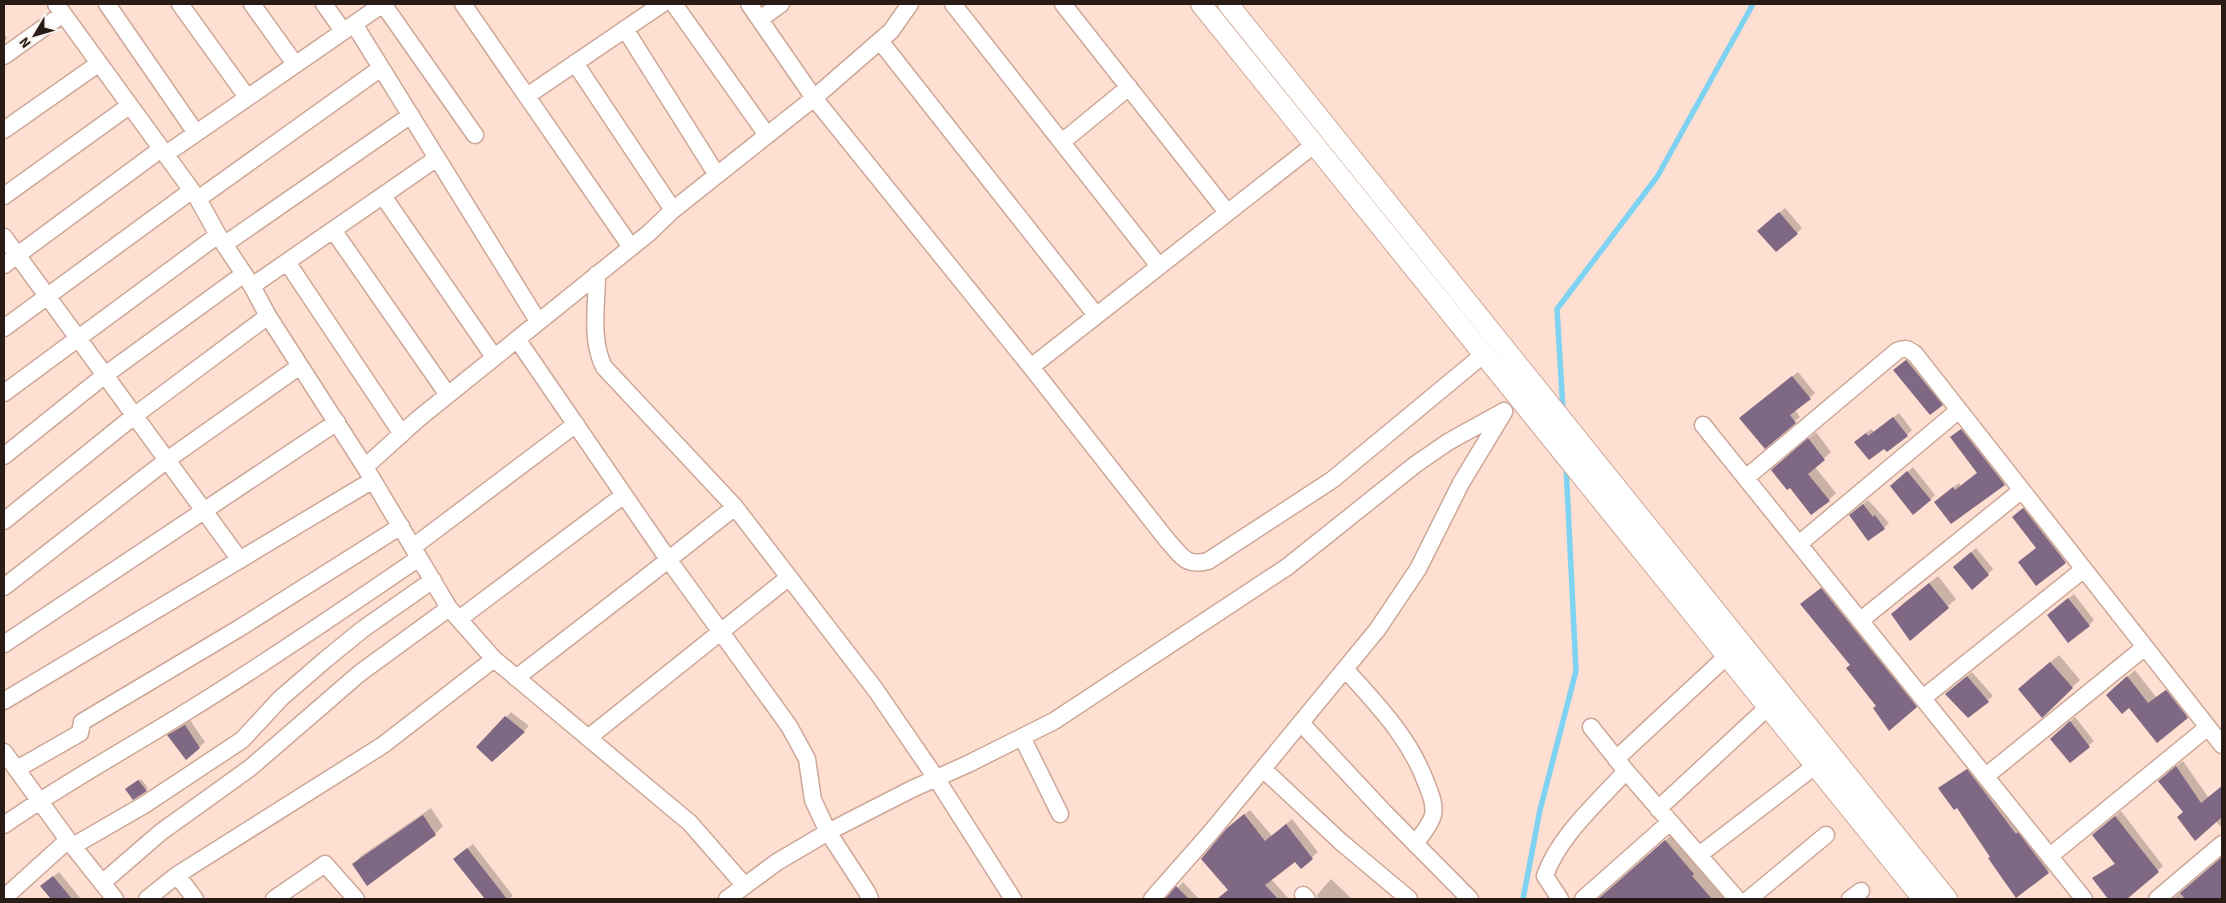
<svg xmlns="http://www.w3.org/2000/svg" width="2226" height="903" font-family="'Source Sans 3',sans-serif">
<rect width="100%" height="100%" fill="#fedfd1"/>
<path fill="#0003" d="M4 34 7 38 4 42Z
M1785 208 1802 228 1797 233 1764 226Z
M1912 356 1947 399 1942 404 1900 365Z
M1798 372 1815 393 1795 410 1800 417 1765 447 1746 413Z
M1899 413 1912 430 1907 435 1884 447 1861 437 1871 429 1874 432Z
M1967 425 2009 479 1952 522 1941 497 1959 483 1961 486 1978 472 1957 432Z
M1816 432 1831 452 1815 467 1836 493 1829 500 1780 463Z
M1913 467 1935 495 1930 500 1897 481Z
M1868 500 1889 523 1884 528 1856 510Z
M2029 504 2071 557 2037 584V548L2018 512Z
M1976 548 1993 569 1988 574 1960 562Z
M1938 576 1956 599 1910 639 1900 606Z
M1828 583 1922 700 1916 706 1877 705 1807 599Z
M2074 594 2094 620 2089 625 2054 610Z
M2059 655 2080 680 2042 716 2027 681Z
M2135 670 2156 697 2174 684 2194 710 2187 717 2129 706 2115 688Z
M1972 672 1993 696 1968 716 1946 694Z
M511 712 529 726 492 760 478 747Z
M2075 717 2094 741 2070 761 2057 734Z
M190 720 205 742 186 759 169 735Z
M2183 761 2208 797 2222 786V828L2216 821 2184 812 2166 774Z
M1974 764 2054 865 2048 872 1992 857 1957 806 1940 788Z
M141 779 148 788 134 798 128 787Z
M431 808 443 826 435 834 354 864 361 856Z
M1250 810 1272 836 1292 819 1318 852 1301 867 1295 860 1271 879 1289 899H1217L1229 889 1234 823Z
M2121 811 2163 866 2124 899H2110L2093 878 2115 863 2099 830Z
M1676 831 1731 899H1596L1601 897Z
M473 844 513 896 509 899H487L454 859Z
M2222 857V899H2172Z
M59 872 81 899H53L42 886Z
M1331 879 1352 899H1318L1317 895Z
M1183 882 1199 899H1167Z"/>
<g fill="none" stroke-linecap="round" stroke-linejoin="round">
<path stroke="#7ed2f2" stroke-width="5.5" d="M1563 411 1557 309 1657 177 1753 4
M1523 899 1540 810 1576 671 1566 465"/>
</g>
<path fill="#7e6883" d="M1779 212 1798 234 1776 252 1757 231Z
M1906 360 1943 405 1930 415 1893 370Z
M1792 376 1811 399 1790 415 1796 423 1765 449 1739 418Z
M1893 417 1908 436 1887 452 1884 449 1869 460 1854 442 1866 433 1868 436Z
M1961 429 2005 485 1951 524 1934 502 1953 487 1955 490 1977 473 1950 437Z
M1808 438 1825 460 1808 474 1830 501 1811 515 1790 488 1787 490 1771 470Z
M1907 471 1931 500 1913 515 1890 486Z
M1863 504 1873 517 1875 515 1885 529 1868 541 1849 515Z
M2023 508 2066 563 2036 586 2018 562 2036 548 2012 517Z
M1971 552 1989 575 1972 590 1953 567Z
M1929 583 1949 608 1910 641 1891 614Z
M1821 588 1917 707 1889 731 1873 708 1876 706 1846 668 1850 665 1800 604Z
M2068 598 2090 626 2068 643 2047 615Z
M2050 662 2073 688 2042 718 2018 689Z
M1967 676 1989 702 1968 718 1945 694Z
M2127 676 2148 703 2166 690 2188 718 2157 743 2129 708 2122 714 2106 695Z
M505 716 525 732 492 762 476 747Z
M2070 721 2090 747 2070 763 2050 739Z
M185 725 200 748 186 760 167 735Z
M2176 766 2201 803 2222 786V817L2195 841 2177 817 2183 812 2158 781Z
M1967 769 2016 834 2018 832 2049 873 2016 898 1988 858 1990 857 1957 808 1954 810 1938 788Z
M138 780 147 791 133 800 125 789Z
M1244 814 1265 841 1286 824 1313 859 1301 869 1295 862 1265 885 1278 899H1217L1228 890 1201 859 1227 828Z
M423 815 436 835 367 886 352 864Z
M2115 816 2159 872 2127 899H2108L2092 878 2115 864 2092 835Z
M1665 840 1694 874 1692 876 1712 899H1598Z
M467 848 507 899H485L453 859Z
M2222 857V899H2185L2180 893Z
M53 876 72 899H51L40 886Z
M1176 886 1189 899H1165Z"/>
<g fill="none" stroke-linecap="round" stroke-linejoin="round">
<defs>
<path id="minor" d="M56 4 198 199 218 235 252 286 268 316 365 467 449 608 494 659 690 823 745 886
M107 4 196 133
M180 4 247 97
M252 4 295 64
M324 4 343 31
M383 4 475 135
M463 4 631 247
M674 4 767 135
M749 4 814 98 1031 367 1167 540C1182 556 1185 567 1208 561L1332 480 1483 355
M953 4 1159 266
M1063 4 1227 212
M760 19 781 4
M354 24 538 321
M625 29 717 175
M880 41 1096 315
M4 56 63 14
M575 63 673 210
M527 96 662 4
M4 130 98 64
M1062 142 1129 87
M166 154 383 4
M4 196 129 106
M383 196 494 357
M198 199 381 68
M333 230 448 395
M4 237 240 560
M225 244 411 115
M287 262 402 434
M4 265 161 149
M597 274C597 304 590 340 604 367L735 507
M252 286 437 158
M4 328 191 191
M517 339 668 559 789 726 807 759 813 800 828 832 867 892 870 899
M1031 367 1315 144
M4 393 218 235
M1703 425 2084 899
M4 456 105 375 244 274
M365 467 418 419 649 233 673 210 814 98 891 31 910 4
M1747 477 1897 351C1905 347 1908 349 1915 354L2222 745
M4 521 134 416 268 316
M1800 543 1959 410
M413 547 576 424
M4 587 167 460 300 366
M459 619 624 495
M1861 620 2022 490
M4 644 337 422
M1346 670C1379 707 1410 738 1427 785 1431 795 1435 805 1433 815 1430 826 1421 835 1415 844
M516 678 644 579 735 507 875 689 936 778 1013 899
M1923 698 2084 569
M4 701 373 480
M1301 723 1383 811 1470 899
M1591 727 1626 771 1737 899
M1022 737 1060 814
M588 738 788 578
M4 752 68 840 115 899
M1616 759 1727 656
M17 769 80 733 82 722 238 629 401 526
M1263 769 1341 842 1409 899
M1986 776 2145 647
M1658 809 1768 707
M4 825C64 783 129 748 191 709 269 661 344 609 419 558
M73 846 144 805 242 740 281 698 325 660 363 629 433 580
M1699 855 1815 766
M2050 856 2208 727
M177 875 195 899
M102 883 161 832 250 768 360 673 449 608
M1303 895 1307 899
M4 898 68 840
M147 899 177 875 383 745 494 659
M274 899 325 864 356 899
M727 899 777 862 828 832 912 789 968 764 1054 721 1287 567 1416 464 1448 442 1504 411
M1152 899 1211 832 1377 630 1418 569 1461 483 1504 412
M1560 899 1545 876C1558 837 1598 802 1626 771
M1583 899 1670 822
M1749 899 1826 835
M1850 899 1861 891
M2157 899 2222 844"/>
<path id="tertiary" d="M1201 4 1923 899
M1228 4 1947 899"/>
</defs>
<use href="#minor" stroke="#cda797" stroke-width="19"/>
<use href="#tertiary" stroke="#cda797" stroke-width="22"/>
<use href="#minor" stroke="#fff" stroke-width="16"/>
<use href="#tertiary" stroke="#fff" stroke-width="20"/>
</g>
<rect width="2226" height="903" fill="none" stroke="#291b15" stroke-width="10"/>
<g transform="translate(35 35) rotate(232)" stroke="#faf2ee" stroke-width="4" paint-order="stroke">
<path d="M0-4L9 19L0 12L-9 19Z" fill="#291b15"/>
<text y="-8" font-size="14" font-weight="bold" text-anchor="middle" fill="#291b15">N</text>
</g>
</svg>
